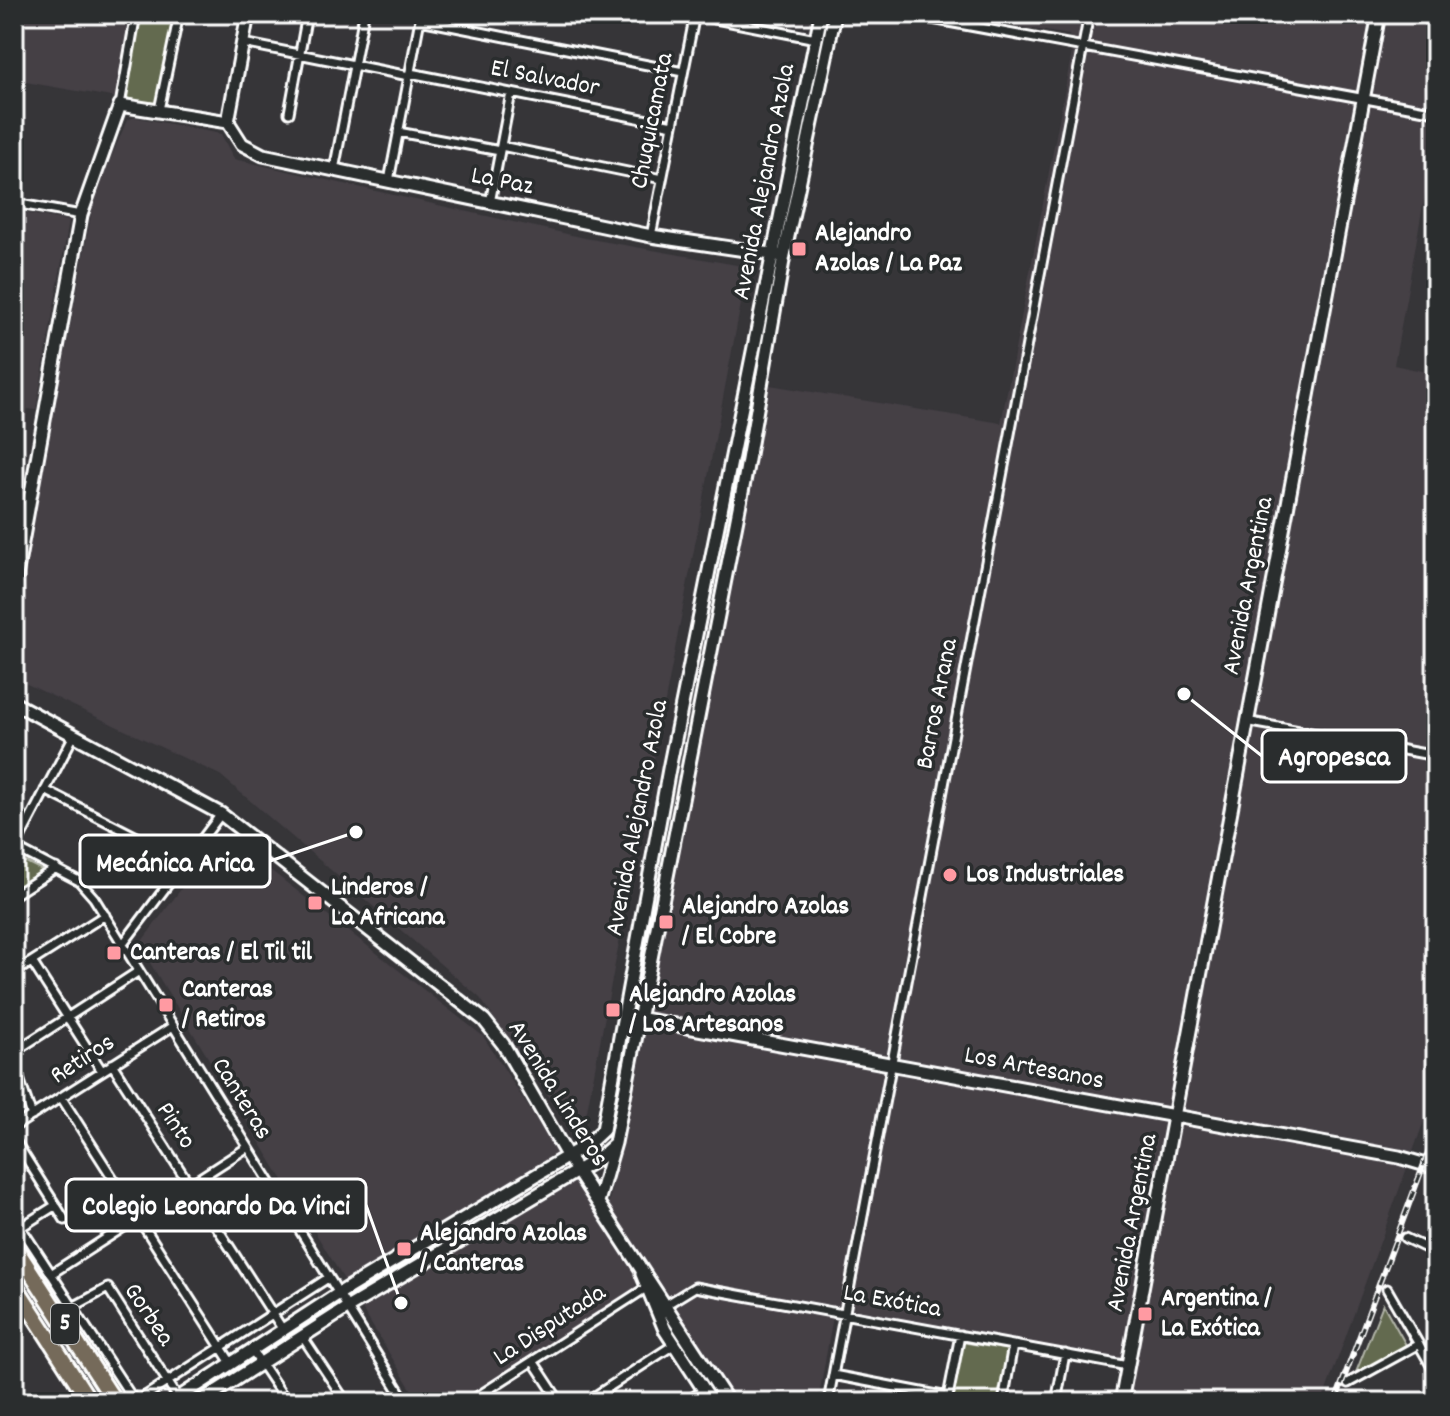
<svg xmlns="http://www.w3.org/2000/svg" width="1450" height="1416" font-family="Dekko,sans-serif">
<rect width="100%" height="100%" fill="#363538"/>
<filter id="ink" filterUnits="userSpaceOnUse"><feTurbulence type="fractalNoise" baseFrequency=".0125" numOctaves="2"/><feDisplacementMap in="SourceGraphic" scale="16" xChannelSelector="R" yChannelSelector="G"/><feConvolveMatrix kernelMatrix="1 2 1 2 8 2 1 2 1" color-interpolation-filters="sRGB"/></filter>
<g filter="url(#ink)">
<path fill="#443f45" d="M14 14H131L117 98 14 80Z
M968 14H1436V134L1394 365 1436 374V1088L1322 1402H1126L1132 1363 834 1311 818 1402H733L608 1207 770 385 1001 423 1072 52 1069 35 968 18Z
M135 117 221 134 234 159 585 238 748 267 585 1121 573 1131 480 998 220 775 14 678V629L94 198 127 120Z
M14 211 69 221 36 410 28 409 14 505Z
M223 833 483 1036 637 1277 633 1298 460 1402H419L139 945Z"/>
<path fill="#636a50" stroke="#b1b4a8" stroke-width="2" d="M140 14H175L156 105 130 102 126 95Z
M14 856 44 871 14 892Z
M1383 1304 1406 1345 1355 1375Z
M962 1342 1009 1350 999 1402H951Z"/>
<g fill="none" stroke-linecap="round" stroke-linejoin="round">
<defs>
<path id="street" d="M690 14 816 39
M905 14 1436 112
M420 20 683 72
M243 43 409 76
M410 73 673 125
M120 105 136 14
M159 110 179 14
M289 113 307 14
M398 132 500 151
M501 146 662 179
M334 170 364 14
M389 181 421 14
M14 203 81 215
M490 203 511 93
M651 236 695 14
M1246 721 1436 756
M45 790 139 838 180 868
M14 847 79 881 94 898 406 1402
M15 848 74 735
M14 895 56 868
M123 944 221 814
M32 962 102 1071
M14 973 105 915
M14 1052 139 971
M14 1064 32 1116
M112 1064 283 1330
M61 1097 231 1363
M14 1127 173 1026
M14 1139 65 1220
M14 1217 135 1402
M21 1227 56 1205
M1405 1238 1436 1253
M51 1274 248 1147
M1387 1289 1436 1374
M664 1306 695 1287 1128 1366
M73 1307 108 1288 178 1398
M302 1336 346 1402
M252 1350 287 1402
M533 1361 560 1402
M833 1375 948 1397
M1348 1383 1419 1344
M136 1402 328 1278
M469 1402 649 1286
M586 1402 675 1344
M686 1402 704 1390
M828 1402 1089 14
M947 1402 960 1335
M1003 1402 1013 1345
M1056 1402 1065 1354"/>
<path id="secondary" d="M228 122 242 144 263 155 651 236 778 255
M228 122 248 14
M14 587 81 215 120 105 228 122
M14 703 221 814 484 1020 503 1044 568 1157 728 1402
M632 1017 1399 1157 1436 1168
M598 1202 615 1143 745 477 784 255 835 14
M642 1274 665 1330 712 1402
M172 1402 338 1294 588 1144 603 1130 669 769 821 14
M200 1402 347 1308 599 1158 614 1145
M1121 1402 1379 14"/>
<path id="highway" d="M14 1246 115 1402
M14 1284 90 1402"/>
</defs>
<use href="#street" stroke="#fff" stroke-width="13"/>
<use href="#secondary" stroke="#fff" stroke-width="17"/>
<use href="#highway" stroke="#fff" stroke-width="20"/>
<use href="#street" stroke="#2a2d2e" stroke-width="7"/>
<use href="#secondary" stroke="#2a2d2e" stroke-width="11"/>
<use href="#highway" stroke="#746a5a" stroke-width="14"/>
<defs>
<path id="rail" d="M1335 1402 1436 1132"/>
</defs>
<use href="#rail" stroke="#fff" stroke-width="6"/>
<use href="#rail" stroke="#2a2d2e" stroke-width="3" stroke-dasharray="9" stroke-linecap="butt"/>
</g>
</g>
<g fill="#ff9aa2" stroke="#2a2d2e" stroke-width="3">
<rect x="791" y="241" width="16" height="16" rx="4"/>
<circle cx="950" cy="875" r="8"/>
<rect x="307" y="895" width="16" height="16" rx="4"/>
<rect x="658" y="914" width="16" height="16" rx="4"/>
<rect x="106" y="945" width="16" height="16" rx="4"/>
<rect x="158" y="997" width="16" height="16" rx="4"/>
<rect x="605" y="1002" width="16" height="16" rx="4"/>
<rect x="396" y="1241" width="16" height="16" rx="4"/>
<rect x="1137" y="1306" width="16" height="16" rx="4"/>
</g>
<g text-anchor="middle" dominant-baseline="central" stroke-width="7" stroke-linejoin="round" paint-order="stroke">
<rect fill="#2a2d2e" stroke="#bfc0c0" stroke-width="2" x="51" y="1304" width="28" height="40" rx="6"/>
<g font-size="24" font-weight="bold" fill="#fff">
<text x="65" y="1324">5</text>
</g>
<g font-size="26" fill="#fff" stroke="#2a2d2e">
<text transform="translate(545 79) rotate(11)">El Salvador</text>
<text transform="translate(653 121) rotate(-79)">Chuquicamata</text>
<text transform="translate(502 182) rotate(11)">La Paz</text>
<text transform="translate(765 182) rotate(-79)">Avenida Alejandro Azola</text>
<text transform="translate(1249 586) rotate(-79)">Avenida Argentina</text>
<text transform="translate(938 704) rotate(-79)">Barros Arana</text>
<text transform="translate(638 818) rotate(-79)">Avenida Alejandro Azola</text>
<text transform="translate(83 1060) rotate(-33)">Retiros</text>
<text transform="translate(1034 1069) rotate(11)">Los Artesanos</text>
<text transform="translate(557 1094) rotate(58)">Avenida Linderos</text>
<text transform="translate(241 1099) rotate(58)">Canteras</text>
<text transform="translate(175 1126) rotate(57)">Pinto</text>
<text transform="translate(1133 1223) rotate(-79)">Avenida Argentina</text>
<text transform="translate(892 1302) rotate(10)">La Exótica</text>
<text transform="translate(148 1315) rotate(56)">Gorbea</text>
<text transform="translate(550 1326) rotate(-33)">La Disputada</text>
</g>
<g font-size="26" font-weight="bold" fill="#fff" stroke="#2a2d2e" text-anchor="start">
<text x="815" y="234">Alejandro<tspan x="815" dy="30">Azolas / La Paz</tspan></text>
<text x="966" y="875">Los Industriales</text>
<text x="331" y="888">Linderos /<tspan x="331" dy="30">La Africana</tspan></text>
<text x="682" y="907">Alejandro Azolas<tspan x="682" dy="30">/ El Cobre</tspan></text>
<text x="130" y="953">Canteras / El Til til</text>
<text x="182" y="990">Canteras<tspan x="182" dy="30">/ Retiros</tspan></text>
<text x="629" y="995">Alejandro Azolas<tspan x="629" dy="30">/ Los Artesanos</tspan></text>
<text x="420" y="1234">Alejandro Azolas<tspan x="420" dy="30">/ Canteras</tspan></text>
<text x="1161" y="1299">Argentina /<tspan x="1161" dy="30">La Exótica</tspan></text>
</g>
</g>
<path fill="none" stroke="#fff" stroke-width="3" d="M1184 694L1262 756M356 832L270 861M401 1303L366 1205"/>
<g fill="#fff" stroke="#2a2d2e" stroke-width="3">
<circle cx="1184" cy="694" r="8"/>
<circle cx="356" cy="832" r="8"/>
<circle cx="401" cy="1303" r="8"/>
</g>
<g fill="#2a2d2e" stroke="#fff" stroke-width="3">
<rect x="1262" y="730" width="144" height="52" rx="8"/>
<rect x="80" y="835" width="190" height="52" rx="8"/>
<rect x="66" y="1179" width="300" height="52" rx="8"/>
</g>
<g font-size="28" text-anchor="middle" font-weight="bold" fill="#fff">
<text x="1334" y="765">Agropesca</text>
<text x="175" y="871">Mecánica Arica</text>
<text x="216" y="1214">Colegio Leonardo Da Vinci</text>
</g>
<rect width="1450" height="1416" fill="none" stroke="#2a2d2e" stroke-width="48"/>
<rect x="24" y="24" width="1402" height="1368" fill="none" stroke="#fff" stroke-width="3" filter="url(#ink)"/>
</svg>
